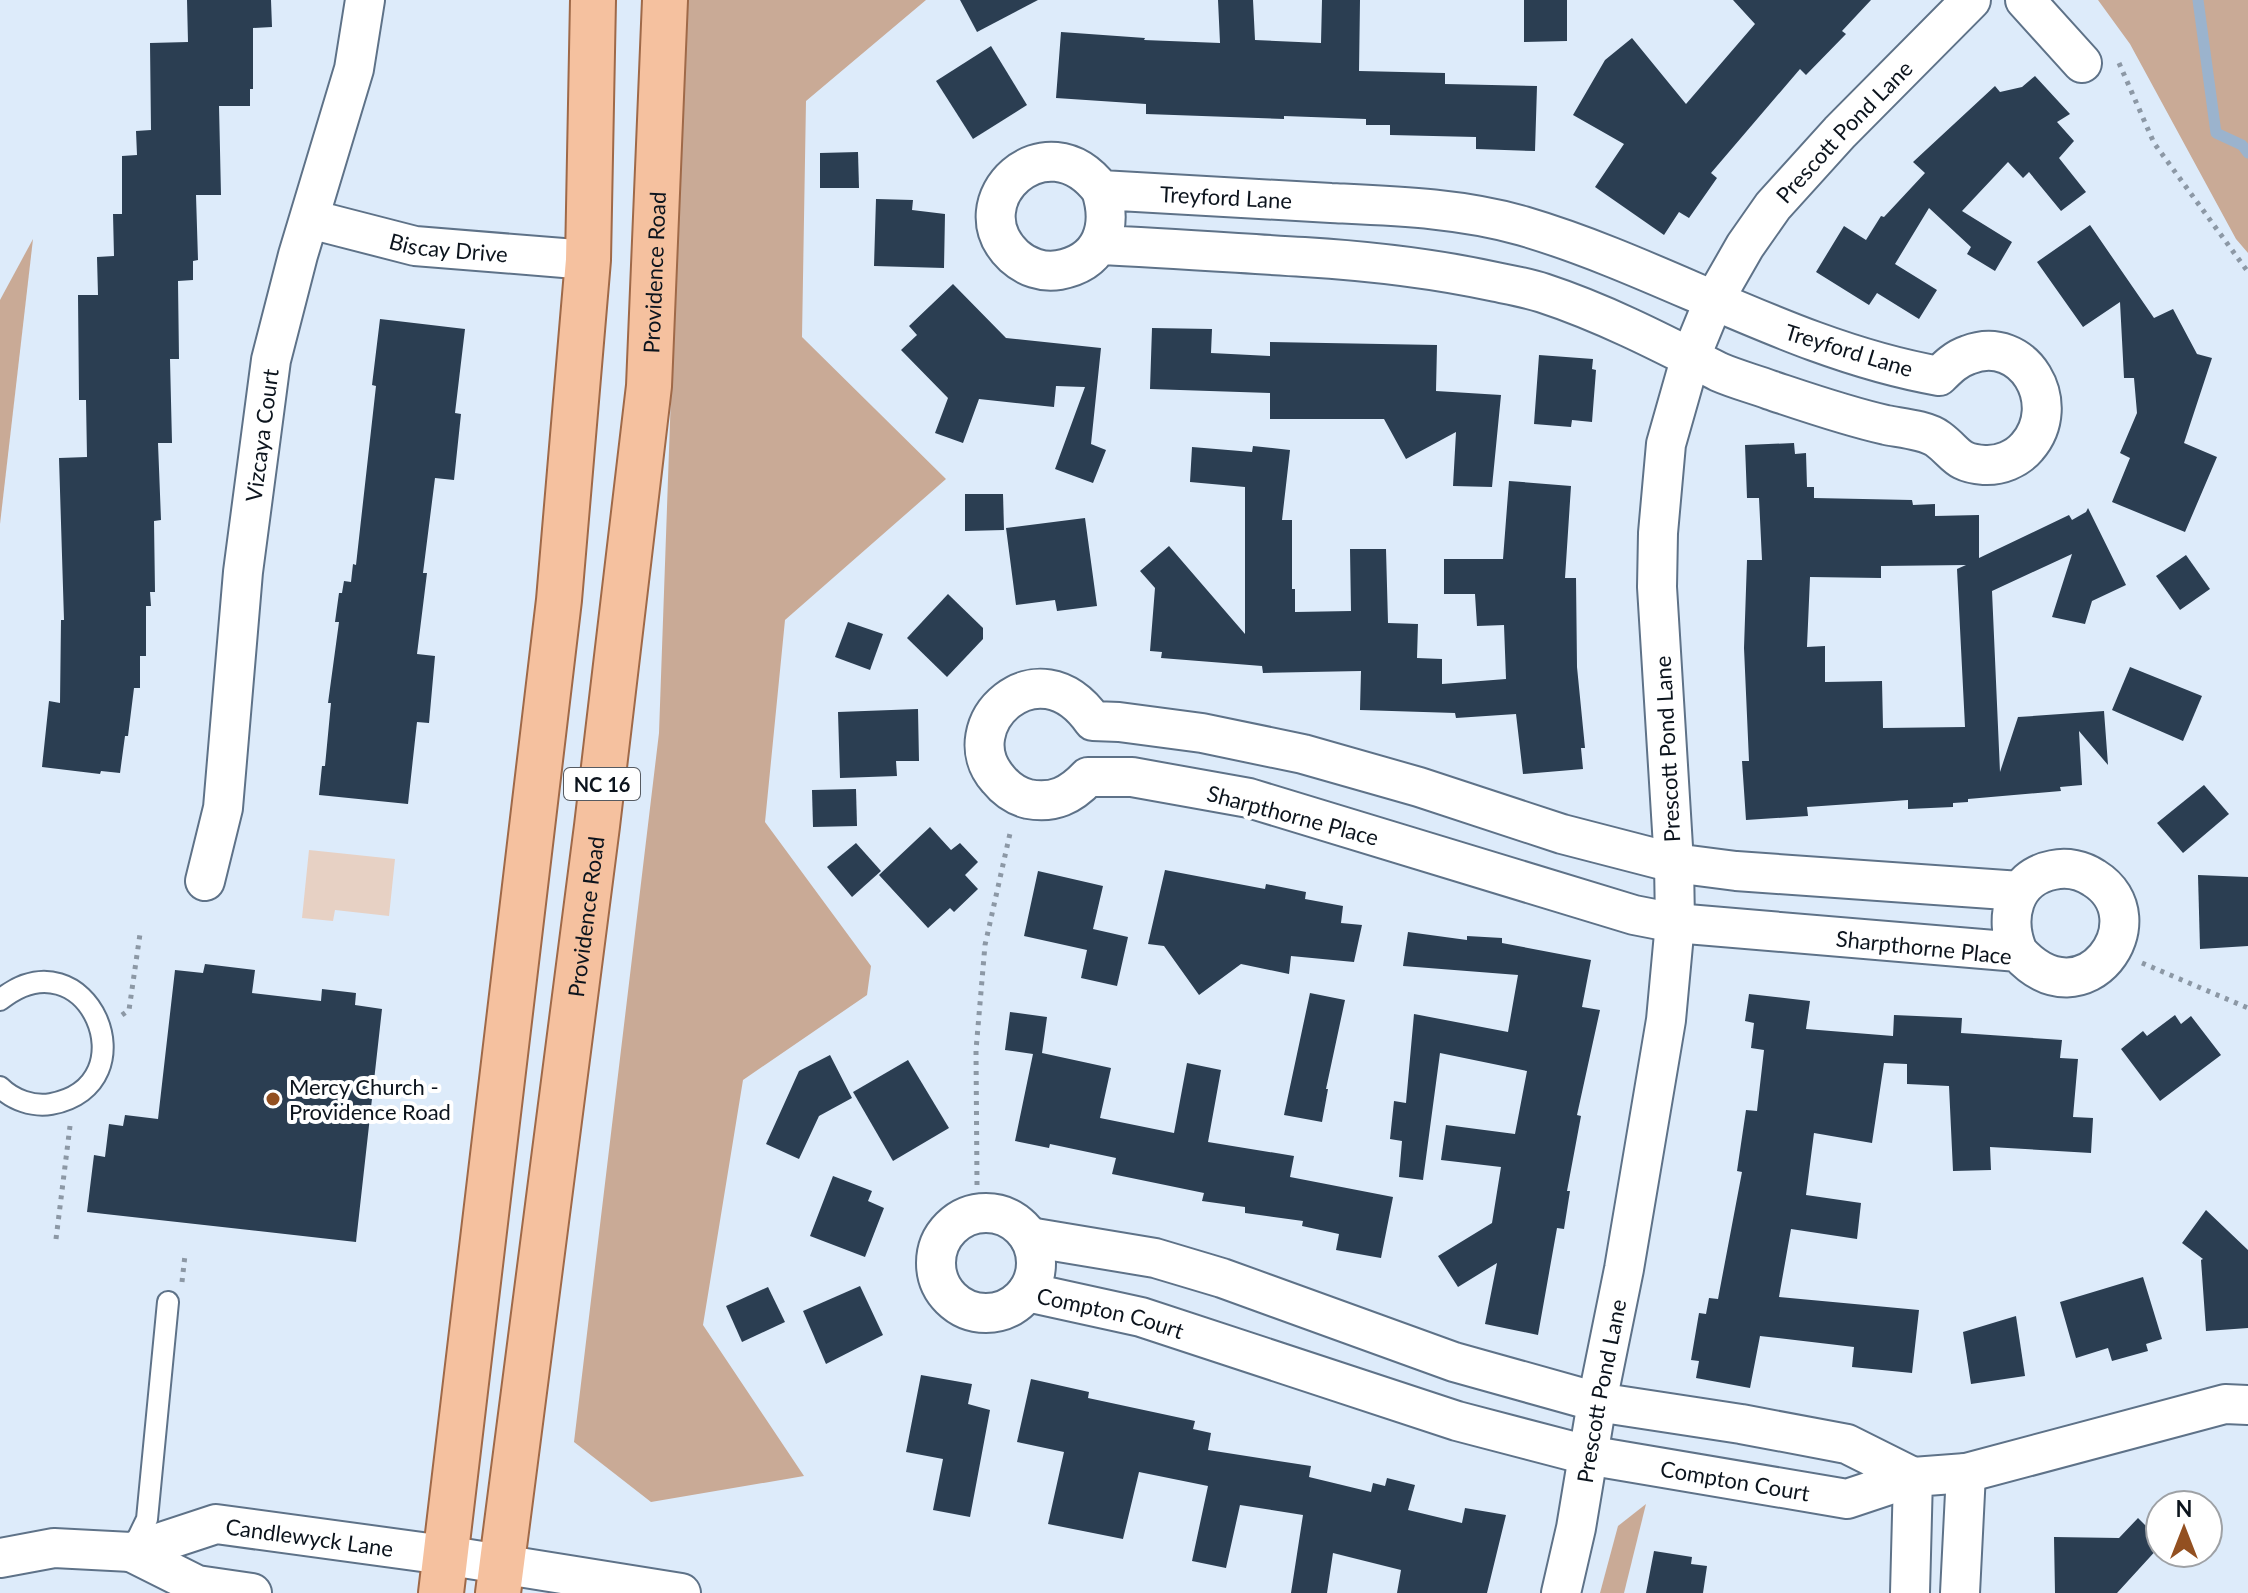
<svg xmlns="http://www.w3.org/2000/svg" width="2248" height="1593" font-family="Lato,sans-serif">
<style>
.green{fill:#e7d1c4}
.forest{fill:#c9aa96}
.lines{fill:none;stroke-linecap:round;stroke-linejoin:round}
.stream{stroke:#9bb3cd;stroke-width:11}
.building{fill:#2b3e52;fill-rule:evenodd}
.lane-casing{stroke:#5e7288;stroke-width:24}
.street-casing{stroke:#5e7288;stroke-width:42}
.primary-casing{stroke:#9f6948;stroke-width:48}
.path{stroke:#8c98a5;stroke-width:5;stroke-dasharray:4 6;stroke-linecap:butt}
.lane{stroke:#fff;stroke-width:20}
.street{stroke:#fff;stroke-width:38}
.primary{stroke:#f5c19f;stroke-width:44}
.poi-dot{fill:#935021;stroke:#fff;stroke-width:3}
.labels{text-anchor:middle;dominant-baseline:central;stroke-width:8;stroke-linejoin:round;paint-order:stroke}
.shield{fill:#fff;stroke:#555a61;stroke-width:2}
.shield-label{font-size:20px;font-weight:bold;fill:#0c141d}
.street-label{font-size:22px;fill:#0c141d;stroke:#fff}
.poi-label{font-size:22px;fill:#0c141d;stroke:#fff;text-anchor:start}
</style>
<rect width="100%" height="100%" fill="#ddebfa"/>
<path class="green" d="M309 850 395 859 389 916 335 910 333 921 302 918Z"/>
<g class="forest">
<path d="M685 0H926L806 101 802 337 946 479 785 620 765 822 871 966 867 995 743 1080 703 1325 804 1476 651 1502 574 1442 659 733Z"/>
<path d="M2098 0H2248V253L2236 239 2130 44Z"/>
<path d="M33 239 0 524V300Z"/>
<path d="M1646 1504 1624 1593H1600L1618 1526Z"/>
</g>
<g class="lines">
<path class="stream" d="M2198 0 2216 133 2242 145 2248 153"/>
</g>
<g class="building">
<path d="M187 0H271L272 27 253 28V89H250V106H219L221 195H196L198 260 193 261V280L178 281 179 359H170L172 443H158L161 520 154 521 155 592H150L151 606H146V656H140V688H134L128 736H125L120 773 101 771 100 774 42 767 49 701 60 703 61 620H64L59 458 87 457 86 400H79L78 295H98L97 257 114 256 113 214H122V156L137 155 136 131 151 130 150 43 188 42Z"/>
<path d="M960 0H1038L977 32Z"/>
<path d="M1218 0H1253L1255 40 1321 43 1322 0H1360L1359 71 1445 73V84L1537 86 1535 151 1476 149V137L1390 135V125H1366V119L1284 116V119L1146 114V104L1056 98 1061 32 1145 38 1144 40 1220 43Z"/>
<path d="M1524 0H1567V41L1524 42Z"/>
<path d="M1733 0H1871L1842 31 1846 34 1806 75 1800 69 1711 173 1717 178 1689 218 1679 212 1664 235 1595 187 1624 144 1573 115 1605 60 1632 38 1686 104 1755 24Z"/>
<path d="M991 46 1027 105 973 139 936 81Z"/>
<path d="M2035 76 2070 114 2057 122 2074 141 2059 158 2086 192 2061 211 2029 172 2023 178 2008 162 1962 211 2012 242 1995 271 1967 254 1971 247 1929 208 1895 264 1937 290 1919 319 1877 293 1869 305 1816 272 1844 226 1866 240 1881 216 1884 217 1925 173 1913 162 1995 86 2000 92 2022 87Z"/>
<path d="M858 152 859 188H820V153Z"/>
<path d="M876 199 913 200 912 210 945 214 944 268 874 266Z"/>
<path d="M2090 225 2154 318 2173 309 2197 354 2212 358 2184 443 2217 457 2185 532 2112 502 2130 458 2120 453 2137 413 2134 378H2124L2120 302 2083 327 2037 262Z"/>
<path d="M953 284 1006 338 1101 348 1091 444 1106 450 1093 483 1055 469 1085 387 1056 386 1054 407 979 399 963 443 935 433 948 398 901 350 917 335 909 326Z"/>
<path d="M380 319 465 329 455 413 461 414 454 480 435 478 423 573H427L417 654 435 656 429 723 417 722 408 804 319 795 322 766H325L331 703H328L339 622H335L339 593H342L344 581 351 582 353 564 356 565 376 386 372 385Z"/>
<path d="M1152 328 1212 329 1211 353 1270 356V342L1437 345 1436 391 1501 395 1492 487 1453 486 1456 432 1406 459 1384 419H1270V393L1150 389Z"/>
<path d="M1539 355 1593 359 1592 369 1596 370 1592 422 1572 420 1571 427 1534 424Z"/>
<path d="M1794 443 1795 454 1806 453 1807 487H1814V498L1912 500 1913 505 1935 504V516L1979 515V558L2069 515 2072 520 2086 512 2088 508 2126 585 2092 601 2085 624 2052 617 2072 554 1992 591 2000 772 2018 717 2104 711 2108 765 2079 731 2082 785 2060 787 2061 791 1968 799V802L1953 803V807L1908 809V800L1807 807 1808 816 1746 820 1742 761H1749L1744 648 1747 560H1762L1759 498H1747L1745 445ZM1966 565 1957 569 1965 727 1883 728 1882 681 1825 682V646L1807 647 1810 577 1881 578V566Z"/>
<path d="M1253 446 1290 450 1282 520H1292V589H1295V612L1351 611 1350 549H1386L1388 623 1418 624 1417 658 1442 659V684L1506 679 1504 625 1477 626 1475 594H1444V559H1503L1509 481 1571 486 1565 578H1576L1577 667 1585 748H1581L1583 769 1523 774 1516 714 1456 718 1455 713 1360 710 1361 671 1263 673 1262 666 1161 658 1162 652 1150 651 1155 588 1140 571 1169 546 1245 634V487L1190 482 1192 447 1252 452Z"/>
<path d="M965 494H1003L1004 530 965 531Z"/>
<path d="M1085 518 1097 606 1057 611 1055 600 1016 605 1006 528Z"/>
<path d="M2186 555 2210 589 2180 610 2156 576Z"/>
<path d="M948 594 983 628V639L947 677 907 638Z"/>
<path d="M848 622 883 634 870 670 835 657Z"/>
<path d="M2130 667 2202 696 2183 741 2112 710Z"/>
<path d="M918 709 919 761H896L897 776 840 778 838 712Z"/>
<path d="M2204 785 2229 814 2183 853 2157 823Z"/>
<path d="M856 789 857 826 813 827 812 790Z"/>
<path d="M930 827 951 850 960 843 978 862 965 875 978 889 954 912 950 908 928 928 879 875Z"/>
<path d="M856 843 881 871 852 897 827 867Z"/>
<path d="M1165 870 1265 889 1266 884 1306 892 1305 899 1343 906 1341 923 1362 925 1354 962 1291 956 1289 974 1241 964 1199 995 1164 946 1148 944Z"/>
<path d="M1038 871 1103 886 1093 929 1128 937 1117 986 1081 978 1087 950 1024 936Z"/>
<path d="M2198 875 2248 877V946L2200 949Z"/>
<path d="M1408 932 1467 940V936L1502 938V943L1591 960 1582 1007 1600 1010 1577 1115 1581 1116 1567 1191H1570L1564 1229 1557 1228 1538 1335 1485 1324 1497 1263 1458 1287 1438 1256 1492 1223 1501 1167 1441 1160 1446 1125 1515 1134 1527 1071 1440 1053 1423 1180 1399 1177 1402 1141 1390 1139 1394 1101 1406 1103 1414 1014 1508 1032 1518 975 1403 966Z"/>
<path d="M205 964 255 970 252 993 321 1001 322 989 356 993 355 1005 382 1009 356 1242 87 1212 94 1155 105 1157 109 1124 123 1126 125 1115 158 1119 175 970 203 973Z"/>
<path d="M1310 993 1345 1000 1326 1089H1328L1322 1122 1284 1115Z"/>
<path d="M1749 994 1810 1001 1806 1029 1893 1036 1894 1015 1962 1018 1961 1033 2062 1040 2060 1058 2078 1059 2073 1117 2093 1118 2091 1153 1990 1147 1991 1170 1953 1171 1949 1086 1907 1084V1064L1884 1063 1872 1143 1814 1133 1806 1195 1861 1203 1857 1239 1791 1229 1779 1297 1919 1310 1912 1373 1852 1367 1854 1347 1760 1336 1750 1388 1696 1378 1699 1361 1691 1360 1699 1313 1706 1314 1709 1298 1718 1299 1742 1172 1737 1171 1746 1110 1757 1111 1764 1050 1751 1048 1754 1023 1745 1021Z"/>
<path d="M1010 1012 1047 1017 1042 1053 1111 1068 1100 1118 1174 1133 1187 1063 1221 1070 1208 1142 1294 1156 1290 1177 1393 1197 1381 1258 1336 1250 1339 1234 1302 1226 1303 1221 1245 1213V1207L1202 1201 1204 1193 1112 1174 1116 1158 1050 1144 1049 1148 1015 1141 1033 1054 1005 1050Z"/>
<path d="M2175 1015 2181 1024 2191 1016 2221 1055 2160 1101 2121 1049 2143 1031 2147 1036Z"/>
<path d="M830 1055 852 1098 819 1116 799 1159 766 1144 799 1071Z"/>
<path d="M908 1060 949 1128 893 1161 853 1092Z"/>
<path d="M833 1176 872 1191 868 1201 884 1208 865 1257 810 1236Z"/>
<path d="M2206 1210 2248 1250V1328L2206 1331 2201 1260 2203 1259 2182 1243Z"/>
<path d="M2143 1277 2162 1339 2146 1344 2148 1351 2112 1361 2108 1348 2076 1358 2060 1302Z"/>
<path d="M860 1286 883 1335 826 1364 803 1311Z"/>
<path d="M768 1287 785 1322 742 1342 726 1306Z"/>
<path d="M2016 1316 2025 1376 1971 1384 1963 1332Z"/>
<path d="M921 1375 972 1384 968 1404 990 1410 970 1517 933 1510 943 1459 906 1452Z"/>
<path d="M1031 1379 1089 1392 1088 1398 1195 1421 1193 1429 1211 1433 1208 1450 1311 1466 1309 1477 1371 1492 1373 1483 1385 1486 1387 1478 1415 1485 1408 1510 1462 1523 1465 1508 1506 1515 1487 1593H1397L1401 1570 1333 1553 1327 1593H1291L1303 1515 1240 1505 1226 1568 1192 1561 1208 1486 1139 1472 1123 1539 1048 1524 1064 1452 1017 1442Z"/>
<path d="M2138 1518 2160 1540V1546L2117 1593H2055L2054 1537 2119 1538Z"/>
<path d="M1654 1551 1692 1557 1691 1564 1707 1566 1703 1593H1646Z"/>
</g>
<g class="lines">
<defs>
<g id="lane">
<path d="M0 1000C87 930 153 1085 51 1104 33 1107 13 1100 0 1087"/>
<path d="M131 1552 147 1519 168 1302"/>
</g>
<g id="street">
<path d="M2025 0 2082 63"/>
<path id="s1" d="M310 219 415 246 588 260"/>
<path d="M1099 245C1167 248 1236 253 1304 257 1369 261 1432 268 1496 282 1511 285 1528 288 1543 293 1604 313 1662 343 1719 372 1735 379 1754 384 1770 390 1809 403 1846 416 1886 425 1901 428 1926 430 1938 439 1957 453 1956 463 1984 465 2000 466 2017 459 2027 447 2065 404 2024 333 1968 355 1956 359 1948 367 1939 376 1792 350 1665 268 1523 226 1461 208 1395 206 1331 203 1254 199 1177 195 1101 190 1046 117 957 202 1014 256 1026 267 1043 273 1059 270 1102 262 1113 227 1101 190"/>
<path id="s2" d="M205 881 223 808 243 572 271 360 298 255 354 69 365 0"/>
<path d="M2018 952C2004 919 2012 878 2053 870 2067 867 2082 870 2094 878 2160 919 2084 1026 2018 952L1675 923 1634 915 1249 798 1132 777H1088C1071 795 1054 804 1028 799 1016 796 1006 789 998 779 951 726 1038 642 1093 721L1119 722 1202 733 1303 754 1419 787 1562 834 1674 863 1736 871 2020 891"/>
<circle cx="986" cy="1263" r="50"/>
<path id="s3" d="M1027 1292 1141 1317 1457 1421 1587 1455 1847 1499 1913 1477 1847 1444 1741 1424 1597 1402 1454 1362 1222 1278 1155 1258 1029 1237"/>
<path d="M131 1552 197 1585 252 1593"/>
<path id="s4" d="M0 1558 54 1548 131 1552 216 1524 444 1555 681 1593"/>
<path id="s5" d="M1561 1593 1576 1528 1597 1402 1624 1269 1666 1020 1675 923 1674 863 1657 587 1658 533 1666 444 1691 356 1714 300 1745 246 1773 206 1840 132 1971 0"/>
<path d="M1910 1593 1913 1477 1966 1473 2225 1404 2248 1405"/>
<path d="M1960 1593 1966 1473"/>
</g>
<g id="primary">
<path d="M441 1593 559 600 588 260 593 0"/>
<path id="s6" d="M498 1593 597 826 649 386 665 0"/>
</g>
</defs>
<use href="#lane" class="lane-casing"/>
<use href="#street" class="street-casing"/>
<use href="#primary" class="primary-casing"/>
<g class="path">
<path d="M2119 63 2154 143 2248 272"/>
<path d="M2142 963 2248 1008"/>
<path d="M122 1015 129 1010 140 934"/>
<path d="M977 1185 976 1050 985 945 1011 829"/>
<path d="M56 1239 70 1126"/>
<path d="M182 1282 185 1255"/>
</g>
<use href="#lane" class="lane"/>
<use href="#street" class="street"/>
<use href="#primary" class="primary"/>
</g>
<circle class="poi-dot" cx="273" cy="1099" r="8"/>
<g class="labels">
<rect class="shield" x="564" y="768" width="76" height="32" rx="6"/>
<g class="shield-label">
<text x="602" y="784">NC 16</text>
</g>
<g class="street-label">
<text stroke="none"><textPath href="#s5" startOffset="1526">Prescott Pond Lane</textPath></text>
<text transform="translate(1226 197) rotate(3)">Treyford Lane</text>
<text stroke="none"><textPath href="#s1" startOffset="142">Biscay Drive</textPath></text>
<text stroke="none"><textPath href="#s6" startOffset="1330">Providence Road</textPath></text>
<text transform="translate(1849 350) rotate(17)">Treyford Lane</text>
<text stroke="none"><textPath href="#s2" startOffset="450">Vizcaya Court</textPath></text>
<text transform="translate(1667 749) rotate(-93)">Prescott Pond Lane</text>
<text transform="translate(1293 815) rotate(15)">Sharpthorne Place</text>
<text stroke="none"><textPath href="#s6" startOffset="682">Providence Road</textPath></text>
<text transform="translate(1924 947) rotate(6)">Sharpthorne Place</text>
<text stroke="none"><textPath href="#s3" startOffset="86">Compton Court</textPath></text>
<text stroke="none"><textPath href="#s5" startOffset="206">Prescott Pond Lane</textPath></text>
<text stroke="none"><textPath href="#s3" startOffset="734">Compton Court</textPath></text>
<text stroke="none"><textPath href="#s4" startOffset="316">Candlewyck Lane</textPath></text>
</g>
<g class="poi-label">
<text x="289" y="1086">Mercy Church -<tspan x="289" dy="25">Providence Road</tspan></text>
</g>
</g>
<g transform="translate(2184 1529)"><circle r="38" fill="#ffffff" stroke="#9ea1a5" stroke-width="2"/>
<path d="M0-6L14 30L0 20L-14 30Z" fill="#935021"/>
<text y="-12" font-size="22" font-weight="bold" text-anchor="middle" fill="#0c141d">N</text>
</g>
</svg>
